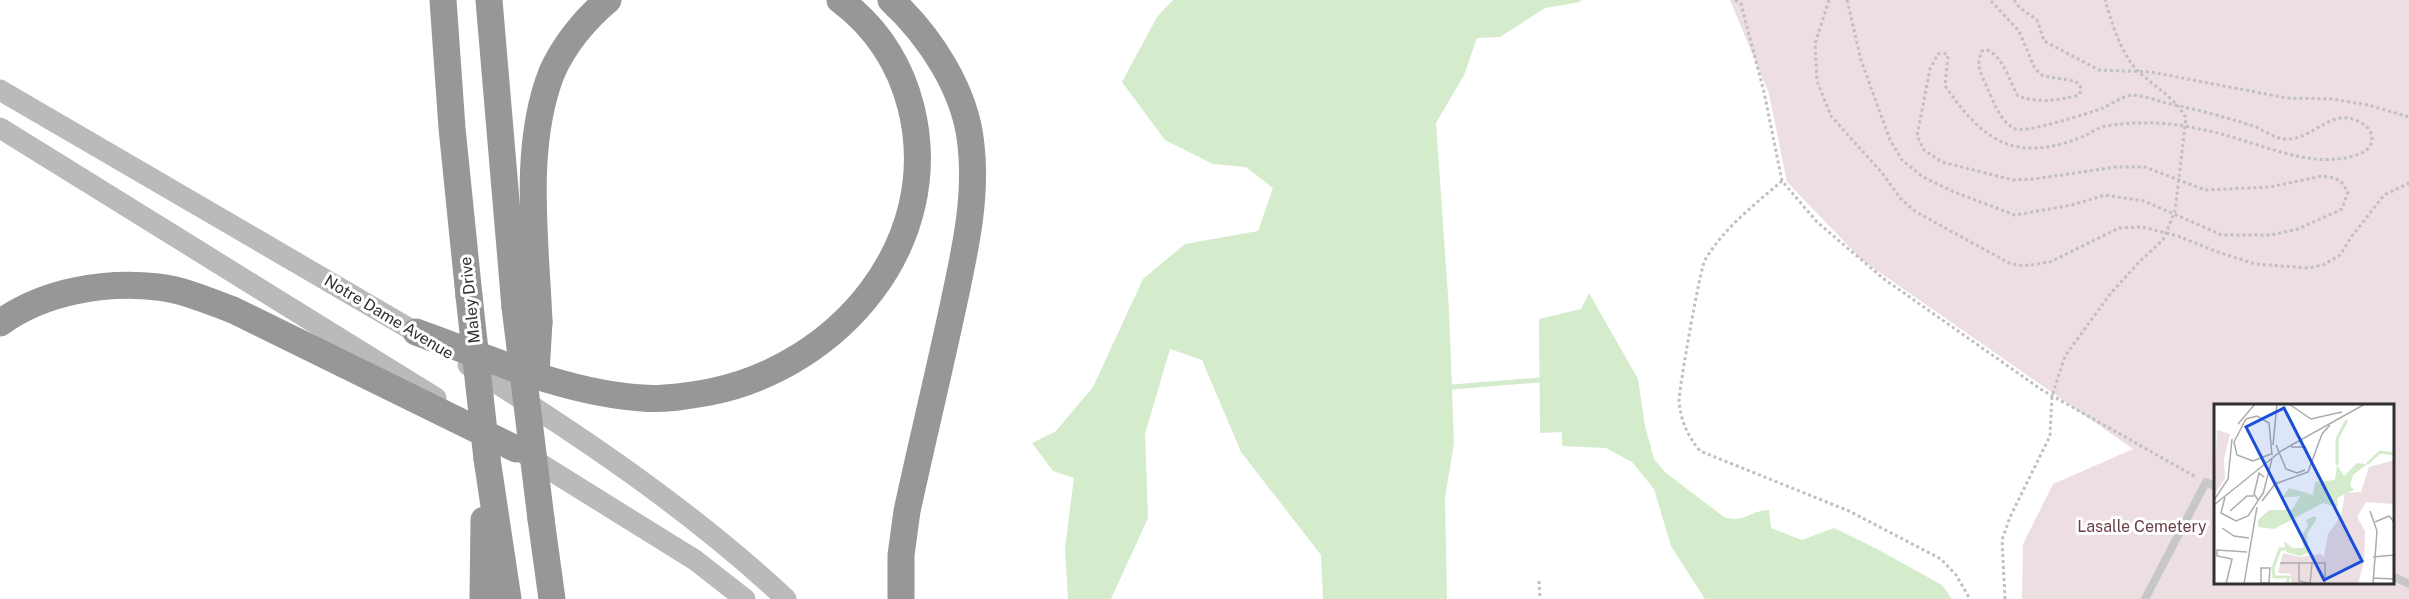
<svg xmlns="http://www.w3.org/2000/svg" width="2409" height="599" font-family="'Public Sans',sans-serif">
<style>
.green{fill:#ecdee1;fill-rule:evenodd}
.water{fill:#d4ebcc}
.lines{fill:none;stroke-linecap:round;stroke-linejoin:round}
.stream{stroke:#d4ebcc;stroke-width:5}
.path{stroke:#c0c0c0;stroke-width:3;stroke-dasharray:3 3;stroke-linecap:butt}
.lane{stroke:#c7c7c7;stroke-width:8}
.secondary{stroke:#bababa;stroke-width:21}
.highway{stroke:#979797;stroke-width:27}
.highway-bridge{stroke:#979797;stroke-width:27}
.labels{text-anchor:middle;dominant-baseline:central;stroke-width:6;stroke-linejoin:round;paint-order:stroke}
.street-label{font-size:16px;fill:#303030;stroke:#fff}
.park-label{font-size:16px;fill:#6a3f45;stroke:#fff}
.inset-river{fill:none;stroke:#d4ebcc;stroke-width:3}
.inset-road{fill:none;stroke:#acacac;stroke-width:1.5}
.view{fill:#1d4ed8;fill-opacity:0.15;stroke:#1d4ed8;stroke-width:3}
.inset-edge{fill:none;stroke:#303030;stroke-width:3}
</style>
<rect width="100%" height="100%" fill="#fff"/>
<path class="green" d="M1730 0H2409V599H2022L2023 544 2053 484 2133 449 1862 260 1787 182 1769 94ZM2216 406H2392V582H2216Z"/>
<g class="water">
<path d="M1173 0H1581L1580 2 1545 8 1500 37 1477 38 1464 75 1436 123 1449 310 1454 443 1445 498 1447 599H1323L1321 555 1241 452 1202 360 1170 349 1145 434 1148 518 1111 599H1068L1065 548 1074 478 1053 471 1032 443 1056 431 1093 387 1143 279 1185 244 1258 231 1273 188 1246 167 1213 164 1165 140 1122 82 1157 17Z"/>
<path d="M1589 293 1638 379 1645 426 1654 459 1666 473 1724 517C1745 524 1750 510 1769 510L1771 528 1802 540 1834 528 1877 549 1942 585 1952 599H1705L1671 546 1654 489 1632 462 1606 448 1562 446V432L1540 433 1539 319 1581 309Z"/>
</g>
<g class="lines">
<path class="stream" d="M1452 387 1540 380"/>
<g class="path">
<path d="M1735 0 1741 4 1764 92 1782 181 1817 222 1884 279 2042 390 2196 477"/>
<path d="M1829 0 1815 44 1817 81 1831 116 1882 173 1901 199 1916 212 2009 263 2023 266 2050 262 2119 228 2142 227 2178 236 2215 251 2255 264 2309 268 2323 265 2340 255 2352 236 2384 195 2409 183"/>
<path d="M1847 0 1861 60 1890 140 1902 160 1923 177 1954 192 2015 215 2072 205 2105 195 2144 201 2222 235H2271L2298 229 2342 209 2348 192 2342 183 2335 178 2322 176 2270 187 2205 190 2145 167H2116L2034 179 2013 180 1942 162 1924 150 1917 136 1930 69 1938 54 1943 53 1948 55 1945 86C1973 125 1999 157 2053 146 2063 144 2075 140 2084 136 2091 133 2098 127 2106 126 2137 121 2169 122 2200 129 2238 136 2278 155 2315 159 2329 161 2372 159 2372 139 2372 132 2368 127 2363 124 2332 104 2317 138 2288 139 2275 140 2265 130 2253 126 2225 117 2195 109 2166 103 2156 100 2144 96 2133 95 2124 95 2112 104 2103 108 2089 113 2027 133 2016 129 2000 123 1993 100 1987 87 1981 74 1975 65 1982 51L1987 50C2004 57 2009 81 2018 96 2039 103 2058 101 2079 95L2081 90 2080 85 2075 81 2043 76 2035 69 2019 31 1990 0"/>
<path d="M2014 0 2020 8 2037 20 2044 41 2099 70 2151 72 2287 98 2333 99 2368 105 2409 117"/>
<path d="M1782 181C1755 204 1723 229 1705 260 1700 268 1679 389 1679 401 1681 421 1687 435 1700 451L1849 511 1941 559 1956 575 1970 599"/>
<path d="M1539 581 1540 599"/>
<path d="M2005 599 2002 540 2010 517 2050 436 2052 396 2065 356 2111 293 2140 261 2163 240 2175 211 2186 118C2175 98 2155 87 2139 72 2121 55 2112 23 2105 0"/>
</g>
<g class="lane">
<path d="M2392 576 2409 584"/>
<path d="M2145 599 2206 482 2216 487"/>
</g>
<g class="secondary">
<path d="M0 90 429 340"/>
<path d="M0 128 436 398"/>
<path d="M468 365C579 435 690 509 786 599"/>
<path d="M526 455 695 560 745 599"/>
</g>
<g class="highway">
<path d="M443 0 452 128 469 296"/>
<path d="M489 0 515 307"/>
<path d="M891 0C930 36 966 91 971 145 977 198 965 250 954 302 939 372 922 442 907 511L901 555V599"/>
<path d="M539 322C536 243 522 147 552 72 564 45 585 19 608 0"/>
<path d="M0 323C44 291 105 281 158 287 184 290 209 301 233 310L516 449"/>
<path d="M416 332C489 358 564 393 642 398 664 400 688 396 710 392 839 366 945 243 911 107 900 64 876 27 840 0"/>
<path d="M487 459 508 599"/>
<path d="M541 519 552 599"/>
<path d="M483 599 484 520"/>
</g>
<g class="highway-bridge">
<path d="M469 296 487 459"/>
<path d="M515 307 541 519"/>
<path d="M536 373 539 322"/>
</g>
</g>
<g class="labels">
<g class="street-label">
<text transform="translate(470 300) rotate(-96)">Maley Drive</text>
<text transform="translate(389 317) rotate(31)">Notre Dame Avenue</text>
</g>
<g class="park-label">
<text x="2142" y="526">Lasalle Cemetery</text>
</g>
</g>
<g transform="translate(2214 404)">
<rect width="180" height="180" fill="#fff"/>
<path d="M3 26 16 30 10 55 11 74 0 91ZM180 56V100L152 98 143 113 151 127 150 158 144 180H77V170L64 169 69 149 86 153 106 150 110 153 114 130 127 112 131 89 147 88 155 63Z" fill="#ecdee1"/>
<path d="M143 59 153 60 139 71 136 81 140 86 123 94 124 103 109 99 60 125 44 123V116L55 106H78L86 92 68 94 75 84 99 91 101 78 121 76 123 61 130 72ZM100 112 103 114 93 130 94 149 86 152 72 148 70 137 79 144H90L87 132 94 122 92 116Z" fill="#d4ebcc"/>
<path class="inset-river" d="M153 60 166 48 180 50M123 61V35L133 16M71 145H66L59 164 60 173H75L73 180"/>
<path class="inset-road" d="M75 0 97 15 128 8M24 20 41 0M59 41 63 0M62 41 72 65 83 69 91 66M77 43H91L97 58M57 50 39 57 23 51 20 38 32 15 43 12 55 19 58 51M49 90 58 55M11 93 7 109 22 117 34 112 49 89M0 96 14 75 18 35M44 96 40 90 45 69 50 73M48 97 61 80 94 68 108 30 116 21M0 101 67 47 151 0M16 107 33 92H40M156 107 163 127 159 180M161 118 175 112 180 118M8 124 20 132 35 134M159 153 180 151M66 159H111V180M85 159V177L99 180M159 174 180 175M12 180 18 155 3 152V146L33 148M30 180 43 103M47 180V164H56L55 179H47M96 180 98 159"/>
<path class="view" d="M70 4 148 157 110 176 32 23Z"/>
<rect width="180" height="180" class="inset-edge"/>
</g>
</svg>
